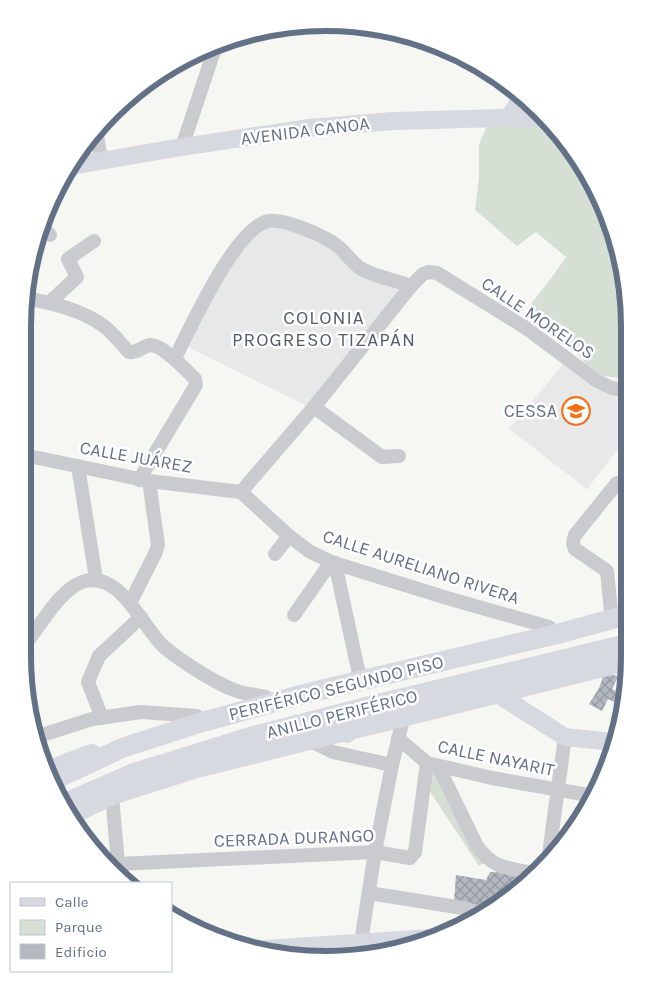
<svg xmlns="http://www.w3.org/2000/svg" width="652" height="982" font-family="Karla,sans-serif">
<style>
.built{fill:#e7e8e7}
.green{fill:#d6dfd4}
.building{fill:url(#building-cross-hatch)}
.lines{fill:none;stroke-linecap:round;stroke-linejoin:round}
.minor{stroke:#c9cbcf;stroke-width:14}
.major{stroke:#d6d9df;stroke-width:18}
.highway{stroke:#d6d9df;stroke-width:20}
.labels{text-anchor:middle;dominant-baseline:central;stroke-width:5;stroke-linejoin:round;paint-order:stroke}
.street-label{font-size:18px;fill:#637187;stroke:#fff}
.poi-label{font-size:18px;fill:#637187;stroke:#fff;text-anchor:end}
.neighbourhood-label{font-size:19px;letter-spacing:1px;fill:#525c6b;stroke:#fff}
.rim{fill:none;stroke:#637187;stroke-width:6}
</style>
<defs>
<pattern id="building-cross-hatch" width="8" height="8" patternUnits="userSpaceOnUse" patternTransform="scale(1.25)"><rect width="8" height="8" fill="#b3b8c0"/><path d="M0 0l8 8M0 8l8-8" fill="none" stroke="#959aa2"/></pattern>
</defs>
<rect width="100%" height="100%" fill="#f6f7f3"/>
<g class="built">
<path d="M269 222 337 251 404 287 309 407 186 346 227 265Z"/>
<path d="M566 361 628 392V444L617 450 587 489 509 429Z"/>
</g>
<g class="green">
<path d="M546 123 598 192 629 306 628 379 594 375 579 355 557 330 527 309 552 277 566 257 536 232 517 246 475 210 479 176V144L487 126Z"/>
<path d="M433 758 483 848 492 858 479 866 427 787Z"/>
</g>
<g class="building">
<path d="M605 671 618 677 612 689 627 696 620 719 618 718 622 706 608 699 602 711 589 704 599 688Z"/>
<path d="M490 872 519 873 530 876 489 909 454 901 456 875 486 880Z"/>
</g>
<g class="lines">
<g class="minor">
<path d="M96 129 101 160"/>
<path d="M182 147 215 48"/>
<path d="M43 227 50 235"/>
<path d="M25 298C52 303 83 310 105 327 114 334 121 344 129 352 138 354 143 345 151 345 164 346 186 370 195 379L196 385 139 480"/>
<path d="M50 302 77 277 68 259 94 241"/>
<path d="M175 358C190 329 235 228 268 221 283 218 318 234 332 242 343 248 350 261 360 268 374 277 395 280 411 286"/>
<path d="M314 407 382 457 399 456"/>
<path d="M24 455 149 481 241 492"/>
<path d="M78 466 96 579"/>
<path d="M241 492 314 407 411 286 423 274 429 272 437 273 526 328 597 381 612 388 628 390"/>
<path d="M241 492 289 536 309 551 331 562 447 598 549 627"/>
<path d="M275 554 289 536"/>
<path d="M335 563 359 674"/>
<path d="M627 579 625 573 628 569"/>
<path d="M130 603 155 554 158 545 149 481"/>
<path d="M611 611 607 571 575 549C572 543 573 540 575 535L617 483H622L628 488"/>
<path d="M294 615 331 562"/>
<path d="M23 646C41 627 57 592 82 582 120 569 142 627 164 647 181 661 219 686 240 692 248 694 257 695 266 697"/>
<path d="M102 718 88 682 99 656 141 617"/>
<path d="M36 737 92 719 141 712 197 716"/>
<path d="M398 738 427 763 492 778 594 796"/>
<path d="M311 741 333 752 392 765"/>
<path d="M438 766 477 846C493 869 508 868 534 873"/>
<path d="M112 796 118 864"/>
<path d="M548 861 565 737"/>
<path d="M112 865 118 864 375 852 410 858 415 852 427 763"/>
<path d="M369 893 463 908 484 914"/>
<path d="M355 954 361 942 375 852 392 765 403 719"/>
</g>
<g class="major">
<path d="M407 36 436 46"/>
<path d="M508 118 518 104 517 93"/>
<path d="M71 166 182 147 309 128 393 121 541 117"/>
<path d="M499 695 565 737 613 742"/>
<path d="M47 770 92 753"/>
<path d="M70 816 112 796 197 769 627 662"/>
<path d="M265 949 431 938"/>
</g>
<g class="highway">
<path d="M347 733 373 706"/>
<path d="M52 781 122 748 199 723 304 694 557 634 627 615"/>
<path d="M63 804 134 773 250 737 374 705 627 644"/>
</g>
</g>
<defs>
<symbol id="university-ring" viewBox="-11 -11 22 22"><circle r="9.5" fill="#fff" stroke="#f27218" stroke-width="1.5"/><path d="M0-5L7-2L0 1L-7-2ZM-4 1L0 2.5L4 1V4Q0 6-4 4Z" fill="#f27218"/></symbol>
</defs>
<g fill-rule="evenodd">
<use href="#university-ring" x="560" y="395" width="32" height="32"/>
</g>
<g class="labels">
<g class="street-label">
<text transform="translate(305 131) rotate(-7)">AVENIDA CANOA</text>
<text transform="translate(538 318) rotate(34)">CALLE MORELOS</text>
<text transform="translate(136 457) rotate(10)">CALLE JUÁREZ</text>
<text transform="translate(421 567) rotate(18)">CALLE AURELIANO RIVERA</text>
<text transform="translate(336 688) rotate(-14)">PERIFÉRICO SEGUNDO PISO</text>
<text transform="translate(342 714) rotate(-14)">ANILLO PERIFÉRICO</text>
<text transform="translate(496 758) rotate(12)">CALLE NAYARIT</text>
<text transform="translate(294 838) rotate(-2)">CERRADA DURANGO</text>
</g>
<g class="poi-label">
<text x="557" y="411">CESSA</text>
</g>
<g class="neighbourhood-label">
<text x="324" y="318">COLONIA<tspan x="324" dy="22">PROGRESO TIZAPÁN</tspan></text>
</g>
</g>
<path d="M0 0H652V982H0ZM326 31H326A295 295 0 0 1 621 326V656A295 295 0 0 1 326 951H326A295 295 0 0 1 31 656V326A295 295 0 0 1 326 31Z" fill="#fff" fill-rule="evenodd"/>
<path class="rim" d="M326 31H326A295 295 0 0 1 621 326V656A295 295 0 0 1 326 951H326A295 295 0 0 1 31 656V326A295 295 0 0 1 326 31Z"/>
<rect x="10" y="882" width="162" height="90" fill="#ffffff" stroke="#c1c6cf"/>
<rect x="20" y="898" width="25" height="8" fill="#d6d9df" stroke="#c1c6cf"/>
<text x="55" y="907" font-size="15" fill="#637187">Calle</text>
<rect x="20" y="920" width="25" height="15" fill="#d6dfd4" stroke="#c1c6cf"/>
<text x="55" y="932" font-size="15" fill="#637187">Parque</text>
<rect x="20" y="944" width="25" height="15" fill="#b3b8c0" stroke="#c1c6cf"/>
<text x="55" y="957" font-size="15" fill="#637187">Edificio</text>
</svg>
